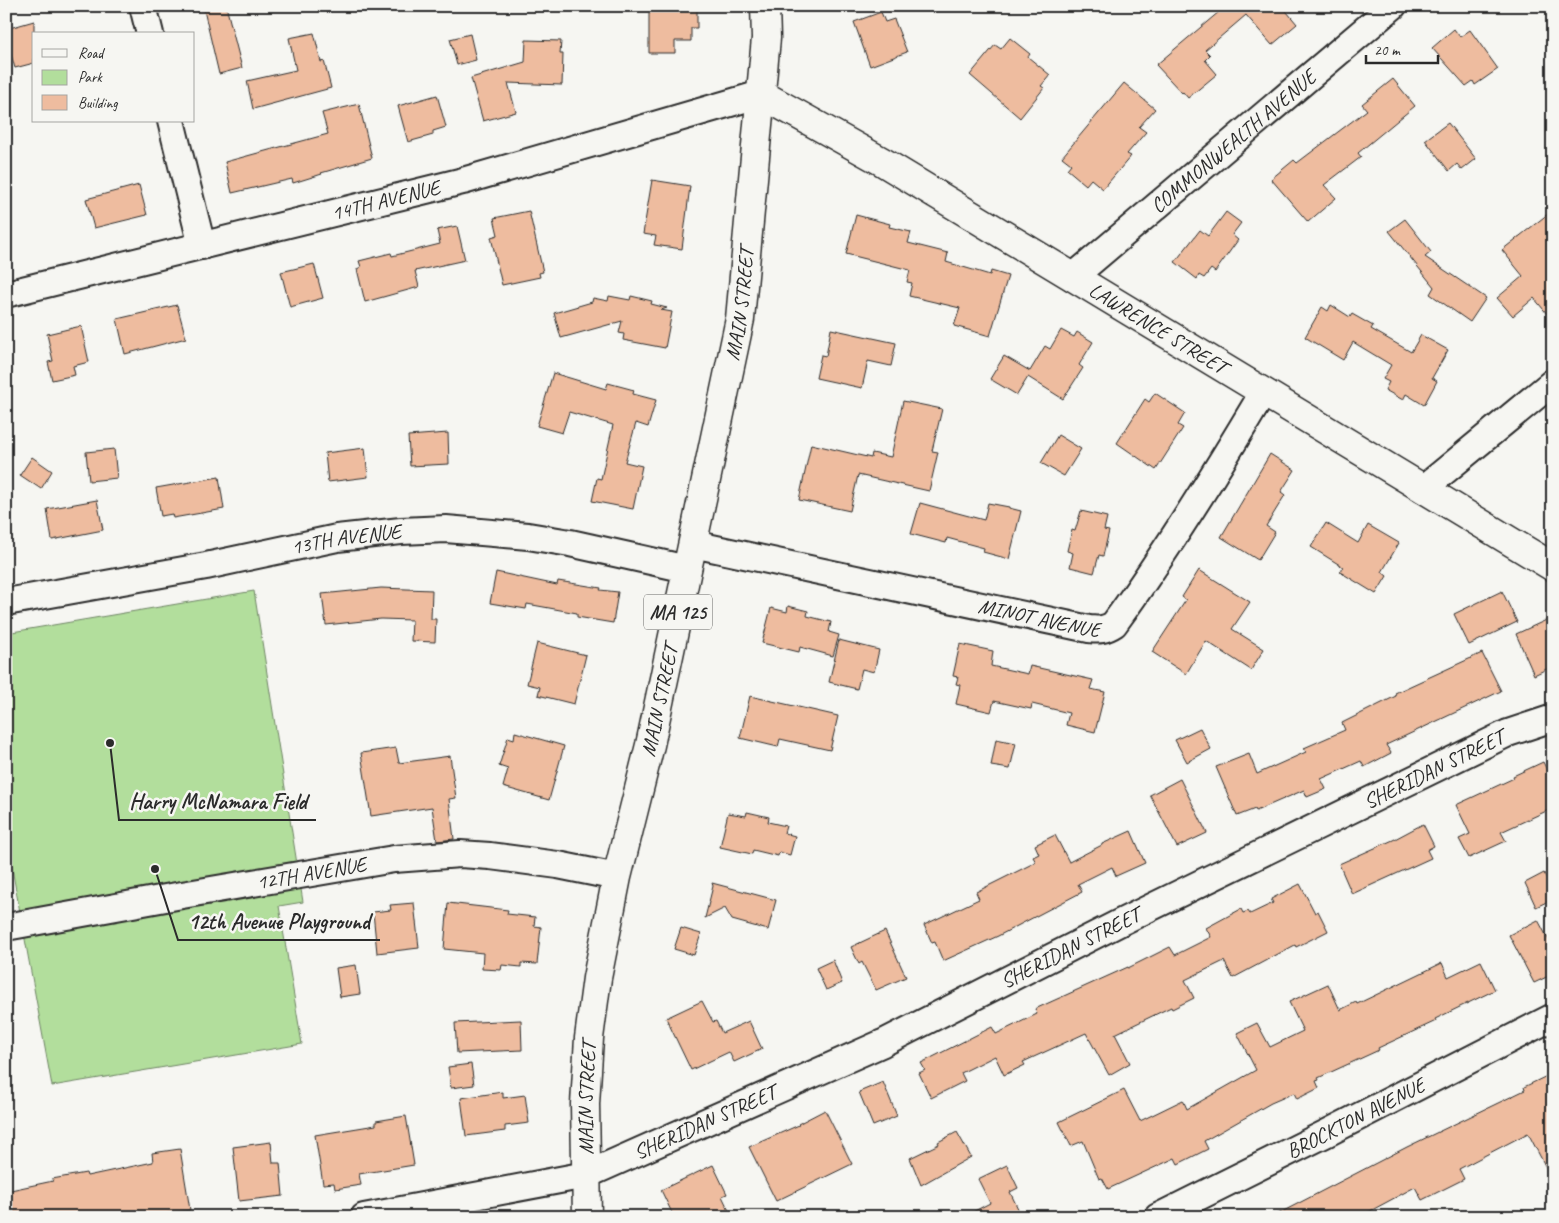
<svg xmlns="http://www.w3.org/2000/svg" width="1559" height="1223" font-family="Caveat,sans-serif">
<style>
.green{fill:#b2de9c;stroke:#6e8464}
.building{fill:#eebc9f;stroke:#2b2b2b}
.lines{fill:none;stroke-linecap:round;stroke-linejoin:round}
.street-casing{stroke:#2b2b2b;stroke-width:30}
.secondary-casing{stroke:#2b2b2b;stroke-width:31}
.primary-casing{stroke:#2b2b2b;stroke-width:31}
.street{stroke:#f6f6f2;stroke-width:26}
.secondary{stroke:#f6f6f2;stroke-width:28}
.primary{stroke:#f6f6f2;stroke-width:28}
.labels{text-anchor:middle;dominant-baseline:central;stroke-width:5;stroke-linejoin:round;paint-order:stroke}
.shield{fill:#f6f6f2;stroke:#686867;stroke-width:1}
.shield-label{font-size:20px;font-weight:bold;fill:#2b2b2b}
.street-label{font-size:21px;fill:#2b2b2b;stroke:#f6f6f2}
.leader{fill:none;stroke:#2b2b2b;stroke-width:2}
.callout-dot{fill:#2b2b2b;stroke:#f6f6f2;stroke-width:2}
.callout-label{font-size:22px;text-anchor:middle;font-weight:bold;fill:#2b2b2b;stroke:#f6f6f2;stroke-width:5;stroke-linejoin:round;paint-order:stroke}
</style>
<rect width="100%" height="100%" fill="#f6f6f2"/>
<filter id="ink" filterUnits="userSpaceOnUse"><feTurbulence type="fractalNoise" baseFrequency=".02" numOctaves="2"/><feDisplacementMap in="SourceGraphic" scale="10" xChannelSelector="R" yChannelSelector="G"/><feConvolveMatrix kernelMatrix="1 2 1 2 8 2 1 2 1" color-interpolation-filters="sRGB"/></filter>
<g filter="url(#ink)">
<path class="green" d="M254 591 303 902 279 906 302 1044 52 1086 6 836V633Z"/>
<g class="building">
<path d="M203 6H226L242 68 219 74Z"/>
<path d="M649 6H692L697 7V28H691V41H675V53H649Z"/>
<path d="M1226 6H1282L1297 24 1272 45 1246 15 1205 50 1210 55 1205 60 1217 74 1188 98 1183 92 1182 93 1156 65Z"/>
<path d="M881 12 885 22 894 19 907 52 870 66 854 22Z"/>
<path d="M34 21V63L15 68 6 38V29Z"/>
<path d="M1454 29 1460 37 1470 30 1498 69 1475 85 1473 81 1466 86 1432 48Z"/>
<path d="M314 33 321 62 324 61 331 88 253 109 247 81 296 70 289 38Z"/>
<path d="M470 34 476 60 457 65 450 39Z"/>
<path d="M1010 38 1030 54 1028 57 1050 75 1041 86 1044 88 1020 118 970 75 995 45 1001 49Z"/>
<path d="M526 40 561 41 560 54H563L562 85 508 83 516 112 483 121 471 78 525 62Z"/>
<path d="M1393 79 1415 106 1358 153 1361 157 1324 185 1336 198 1308 222 1271 179 1294 160 1297 163 1367 110 1362 104Z"/>
<path d="M1124 83 1155 109 1139 127 1146 132 1127 154 1131 156 1103 189 1091 179 1086 185 1067 169 1071 164 1062 157Z"/>
<path d="M437 95 446 127 433 131V135L408 142 398 106Z"/>
<path d="M359 104 372 158 321 173 322 174 293 183 292 179 232 193 225 162 328 134 322 113Z"/>
<path d="M1448 123 1476 159 1462 170 1457 164 1449 171 1425 140Z"/>
<path d="M652 180 690 186 682 249 654 245 656 236 643 234Z"/>
<path d="M139 185 147 215 94 228 86 199Z"/>
<path d="M1553 210V321L1534 298 1513 316 1497 298 1523 276 1502 250Z"/>
<path d="M529 211 543 272 539 273 540 277 502 285 491 237 498 235 494 218Z"/>
<path d="M1226 212 1241 223 1232 235 1238 240 1215 272 1211 269 1204 278 1199 275 1197 279 1175 262 1200 230 1208 236Z"/>
<path d="M856 215 890 224 889 227 911 232 908 243 948 253 946 262 990 275 991 271 1008 276 990 336 954 326 960 308 909 296 912 283 907 282 910 270 846 254Z"/>
<path d="M1405 219 1431 252 1425 257 1486 298 1470 322 1430 294 1434 287 1389 231Z"/>
<path d="M457 226 465 260 415 271 419 287 365 302 357 269 361 267 359 261 391 253 392 256 440 244 437 230Z"/>
<path d="M314 264 323 298 290 307 281 272Z"/>
<path d="M609 296 630 300 631 296 652 301 651 304 667 308 661 310 672 312 665 348 623 340 624 334 619 333 622 321 561 338 554 313 592 302 593 298 608 301Z"/>
<path d="M177 305 186 338 125 354 117 319Z"/>
<path d="M1331 305 1350 317 1352 314 1373 326 1371 329 1411 352 1421 335 1448 350 1432 378 1437 381 1424 405 1406 394 1403 400 1385 390 1389 382 1383 379 1391 365 1353 342 1343 360 1305 337 1322 307 1328 311Z"/>
<path d="M81 326 89 362 73 366 75 375 52 380 48 362 53 361 47 334Z"/>
<path d="M831 329 896 343 891 366 868 361 862 388 816 378 821 355 826 356Z"/>
<path d="M1061 330 1074 337 1077 332 1093 342 1079 365 1083 368 1063 399 1028 377 1017 395 990 379 1004 356 1030 371 1045 346 1050 349Z"/>
<path d="M553 373 606 389 608 383 634 390 633 394 656 400 648 427 636 423 625 462 642 466 633 509 592 501 597 478 601 479 613 425 569 412 562 433 537 426Z"/>
<path d="M1155 393 1185 413 1178 425 1183 428 1156 470 1117 443 1145 399 1149 402Z"/>
<path d="M903 401 942 409 932 451 938 452 929 491 858 475 850 511 799 500 811 444 871 458 872 453 891 457Z"/>
<path d="M448 433 449 464 410 466 408 436Z"/>
<path d="M1058 435 1081 449 1064 476 1041 463Z"/>
<path d="M365 448 368 477 328 482 325 453Z"/>
<path d="M114 449 117 478 89 481 86 452Z"/>
<path d="M1270 454 1295 470 1281 492 1285 495 1266 526 1275 532 1258 560 1221 537Z"/>
<path d="M32 457 52 471 41 489 20 475Z"/>
<path d="M219 477 224 509 173 518 172 514 161 516 156 488Z"/>
<path d="M97 500 103 530 52 540 47 509Z"/>
<path d="M920 503 984 520 988 503 1009 507V508L1021 511 1009 559 983 552 984 548 947 538 946 543 911 534Z"/>
<path d="M1081 511 1107 517 1104 530 1109 531 1103 556 1099 555 1094 573 1070 567 1073 553 1067 551 1072 530 1075 531Z"/>
<path d="M1326 523 1358 543 1368 525 1399 543 1382 572 1387 576 1376 594 1340 572 1343 567 1311 547Z"/>
<path d="M1199 570 1250 602 1232 629 1264 649 1251 670 1206 641 1186 674 1152 652 1186 600 1182 597Z"/>
<path d="M496 572 557 585 558 581 601 588 600 590 618 592 613 623 577 617V613L527 604 526 609 490 603Z"/>
<path d="M381 588 432 590 431 619H436L435 642 411 641 412 620 381 619 326 625 322 594Z"/>
<path d="M1502 591 1517 622 1469 645 1454 614Z"/>
<path d="M788 606 808 611 807 616 831 622 829 632 839 635 833 656 800 647 799 652 762 643 771 608 787 612Z"/>
<path d="M1553 617V666L1534 675 1516 634Z"/>
<path d="M839 640 879 650 874 672 862 669 857 689 829 682Z"/>
<path d="M537 643 586 655 574 704 538 695 540 687 527 684Z"/>
<path d="M960 644 993 651 991 666 1028 674 1030 666 1093 680 1090 689 1105 692 1095 732 1066 725 1069 713 1032 704 1031 709 994 701 991 712 956 704 960 685 956 684 958 677 953 676Z"/>
<path d="M1482 653 1501 691 1386 745 1391 753 1364 767 1361 761 1321 779 1326 789 1307 797 1304 790 1256 811 1255 809 1237 816 1216 767 1249 754 1257 774 1306 752 1304 748 1345 730 1342 723 1396 696 1395 693Z"/>
<path d="M750 696 838 716 830 750 780 739 778 747 740 738Z"/>
<path d="M1200 728 1211 749 1187 762 1175 740Z"/>
<path d="M515 732 564 746 549 800 503 787 508 769 499 766 508 737 514 739Z"/>
<path d="M996 739 1016 743 1010 769 991 766Z"/>
<path d="M396 748 399 763 450 756 456 798 449 799 454 839 437 841 432 807 371 816 361 753Z"/>
<path d="M1543 762 1553 782V808L1501 832 1506 841 1469 858 1459 839 1470 834 1456 805 1514 778 1513 776Z"/>
<path d="M1180 779 1207 833 1177 847 1150 795Z"/>
<path d="M747 812 769 817 768 822 786 826 784 833 795 836 790 855 779 852 778 856 753 850 752 854 720 847 728 813 746 816Z"/>
<path d="M1423 824 1434 846 1427 850 1431 858 1352 894 1339 864 1393 840Z"/>
<path d="M1131 831 1145 863 1116 876 1112 867 1078 884 1082 892 998 936 943 961 935 942 932 943 924 925 979 899 976 892 1036 862 1033 857 1039 854 1035 845 1055 835 1069 862 1102 845V844Z"/>
<path d="M1544 873 1553 891V899L1536 907 1525 883Z"/>
<path d="M712 883 776 900 768 930 732 920 725 908 705 918 713 886Z"/>
<path d="M1300 884 1315 913 1318 911 1328 931 1296 947 1295 945 1233 978 1224 961 1185 980 1194 998 1172 1009 1171 1007 1115 1034 1130 1063 1109 1075 1086 1033 1023 1062 1025 1065 1004 1075 995 1056 961 1073 965 1081 931 1098 919 1073 925 1070 921 1063 992 1027 996 1034 1037 1014 1035 1009 1128 967V968L1170 947 1175 955 1211 937 1206 928 1241 909 1243 913 1248 911 1250 914 1273 903 1271 899Z"/>
<path d="M414 903 419 948 377 953 373 912 391 910 390 905Z"/>
<path d="M448 903 508 910 507 914 535 917 534 926 541 927 537 964 521 963V967L502 965 501 970 482 969 483 953 444 949Z"/>
<path d="M1538 920 1553 948V974L1534 983 1509 935Z"/>
<path d="M681 928 701 934 694 955 674 949Z"/>
<path d="M885 931 906 977 876 990 862 962 859 964 851 947Z"/>
<path d="M833 960 842 983 826 990 816 968Z"/>
<path d="M1481 961 1495 990 1435 1019 1436 1021 1378 1048 1379 1050 1318 1078 1319 1080 1316 1081 1319 1088 1297 1099 1294 1093 1271 1103 1204 1141 1208 1149 1178 1164 1175 1158 1108 1189 1102 1178 1099 1179 1083 1141 1071 1146 1059 1122 1124 1090 1140 1121 1183 1100 1187 1109 1256 1070 1237 1033 1257 1023 1270 1047 1303 1031 1289 1002 1328 984 1340 1010 1356 1002 1357 1004 1442 963 1448 977Z"/>
<path d="M356 965 360 994 340 997 336 968Z"/>
<path d="M702 1001 713 1022 716 1021 722 1033 749 1021 762 1049 734 1062 729 1052 691 1070 666 1018Z"/>
<path d="M521 1020 522 1050 457 1053 455 1023Z"/>
<path d="M471 1064 474 1085 451 1088 448 1067Z"/>
<path d="M1553 1073V1181L1528 1133 1459 1169 1464 1179 1422 1200 1415 1187 1359 1217H1272L1407 1147 1525 1090 1524 1087Z"/>
<path d="M883 1082 897 1116 873 1126 859 1092Z"/>
<path d="M503 1092V1098L525 1095 529 1123 505 1126V1131L466 1136 461 1098Z"/>
<path d="M825 1110 852 1164 776 1201 749 1147 799 1125 798 1124Z"/>
<path d="M406 1116 414 1165 359 1174 361 1185 335 1189 334 1183 323 1184 315 1135 376 1125V1121Z"/>
<path d="M957 1132 971 1157 921 1185 910 1158 939 1144 938 1142Z"/>
<path d="M271 1142 273 1163H280L283 1196 239 1201 233 1147Z"/>
<path d="M180 1149 190 1210 142 1217H6V1191L53 1181 52 1179 86 1173 87 1176 153 1162 152 1153Z"/>
<path d="M713 1165 727 1194 722 1196 732 1217H674L661 1190Z"/>
<path d="M1007 1165 1018 1188 1010 1192 1022 1217H963L990 1203 978 1179Z"/>
</g>
<g class="lines">
<defs>
<g id="street">
<path d="M143 6 150 34"/>
<path d="M171 121 202 246"/>
<path id="s1" d="M1073 277 1393 6"/>
<path id="s2" d="M6 294 463 181 761 94"/>
<path d="M1423 489 1553 382"/>
<path id="s3" d="M693 544 1089 629C1099 630 1105 630 1114 624 1168 550 1216 472 1263 393"/>
<path id="s4" d="M6 602 206 566 337 538 401 531 446 529 528 536 570 543 687 569"/>
<path id="s5" d="M6 927 182 895 394 859 460 854 490 856 558 865 617 877"/>
<path id="s6" d="M364 1217 586 1175 883 1043 1119 923 1508 733 1553 718"/>
<path id="s7" d="M1158 1217 1327 1133 1553 1017"/>
</g>
<g id="secondary">
<path id="s8" d="M761 94 883 162 1553 567"/>
</g>
<g id="primary">
<path id="s9" d="M587 1217 585 1104 589 1038 597 978 617 877 650 745 740 319 766 38 765 6"/>
</g>
</defs>
<use href="#street" class="street-casing"/>
<use href="#secondary" class="secondary-casing"/>
<use href="#primary" class="primary-casing"/>
<use href="#street" class="street"/>
<use href="#secondary" class="secondary"/>
<use href="#primary" class="primary"/>
</g>
</g>
<g class="labels">
<rect class="shield" x="644" y="594.5" width="68" height="35" rx="4"/>
<g class="shield-label">
<text x="678" y="612">MA 125</text>
</g>
<g class="street-label">
<text stroke="none"><textPath href="#s1" startOffset="210">COMMONWEALTH AVENUE</textPath></text>
<text stroke="none"><textPath href="#s2" startOffset="391">14TH AVENUE</textPath></text>
<text stroke="none"><textPath href="#s9" startOffset="929">MAIN STREET</textPath></text>
<text stroke="none"><textPath href="#s8" startOffset="461">LAWRENCE STREET</textPath></text>
<text stroke="none"><textPath href="#s4" startOffset="346">13TH AVENUE</textPath></text>
<text stroke="none"><textPath href="#s3" startOffset="354">MINOT AVENUE</textPath></text>
<text stroke="none"><textPath href="#s9" startOffset="524">MAIN STREET</textPath></text>
<text stroke="none"><textPath href="#s6" startOffset="1166">SHERIDAN STREET</textPath></text>
<text stroke="none"><textPath href="#s5" startOffset="310">12TH AVENUE</textPath></text>
<text stroke="none"><textPath href="#s6" startOffset="761">SHERIDAN STREET</textPath></text>
<text stroke="none"><textPath href="#s9" startOffset="119">MAIN STREET</textPath></text>
<text stroke="none"><textPath href="#s7" startOffset="221">BROCKTON AVENUE</textPath></text>
<text stroke="none"><textPath href="#s6" startOffset="356">SHERIDAN STREET</textPath></text>
</g>
</g>
<path class="leader" d="M110 743L119 820H316M155 869L178 940H380"/>
<g class="callout-dot">
<circle cx="110" cy="743" r="5"/>
<circle cx="155" cy="869" r="5"/>
</g>
<g class="callout-label">
<text x="218" y="809">Harry McNamara Field</text>
<text x="279" y="929">12th Avenue Playground</text>
</g>
<rect width="1559" height="1223" fill="none" stroke="#f6f6f2" stroke-width="25"/>
<rect x="12" y="12" width="1534" height="1198" fill="none" stroke="#2b2b2b" stroke-width="2" filter="url(#ink)"/>
<rect x="32" y="32" width="162" height="90" fill="#f6f6f2" stroke="#a5a5a2"/>
<rect x="42" y="49" width="25" height="8" fill="#f6f6f2" stroke="#a5a5a2"/>
<text x="78" y="58" font-size="15" fill="#2b2b2b">Road</text>
<rect x="42" y="70" width="25" height="15" fill="#b2de9c" stroke="#a5a5a2"/>
<text x="78" y="82" font-size="15" fill="#2b2b2b">Park</text>
<rect x="42" y="95" width="25" height="15" fill="#eebc9f" stroke="#a5a5a2"/>
<text x="78" y="108" font-size="15" fill="#2b2b2b">Building</text>
<path d="M1366 55v8h72v-8" fill="none" stroke="#2b2b2b" stroke-width="2.5"/>
<text x="1374" y="55" font-size="15" fill="#2b2b2b" stroke="#f6f6f2" stroke-width="4" paint-order="stroke">20 m</text>
</svg>
